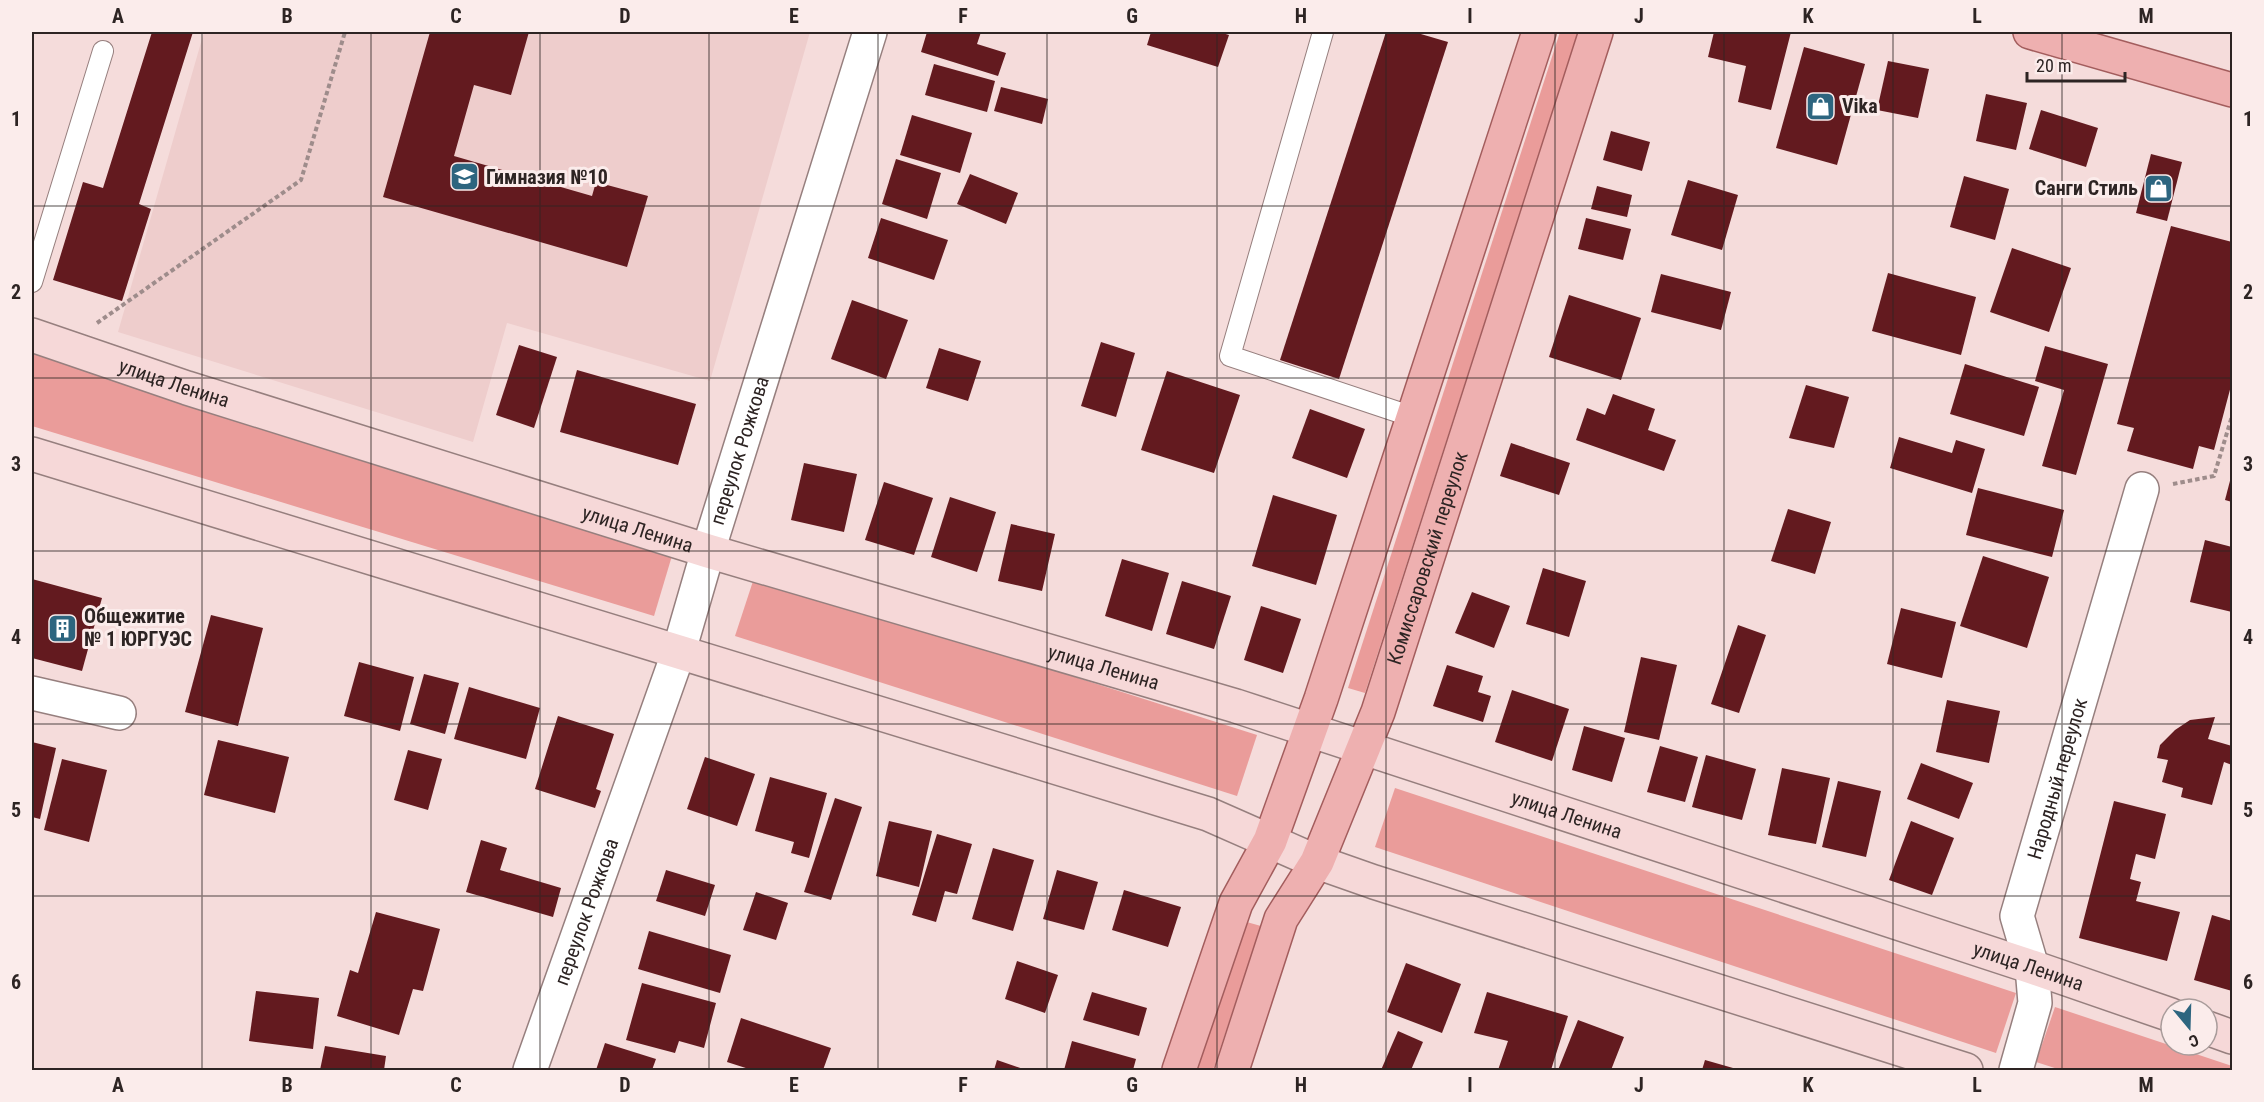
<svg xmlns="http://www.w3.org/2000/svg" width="2264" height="1102" font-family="'Roboto Condensed',sans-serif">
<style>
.built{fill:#eecdcc}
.green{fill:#ea9c9a}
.building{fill:#631a1f}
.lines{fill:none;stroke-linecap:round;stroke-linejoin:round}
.lane-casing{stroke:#967f7e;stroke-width:22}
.street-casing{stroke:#967f7e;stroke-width:36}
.secondary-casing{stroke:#967f7e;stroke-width:36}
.primary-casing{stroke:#a35d5d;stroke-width:36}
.path{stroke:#9e8c8b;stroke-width:4;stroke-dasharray:4.5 3;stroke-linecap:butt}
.lane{stroke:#fff;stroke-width:20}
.street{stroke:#fff;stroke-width:33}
.secondary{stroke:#f6d8d8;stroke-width:33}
.primary{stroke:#eeb0b0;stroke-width:33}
.grid{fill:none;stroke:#2d2423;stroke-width:1.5;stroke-opacity:0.55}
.labels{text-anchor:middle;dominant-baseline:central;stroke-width:6;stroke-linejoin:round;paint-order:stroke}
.poi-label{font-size:20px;font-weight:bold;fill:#2d2423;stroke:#fbeceb;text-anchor:start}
.street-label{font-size:20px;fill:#2d2423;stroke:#fbeceb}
.neatline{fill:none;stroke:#2d2423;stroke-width:2}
.grid-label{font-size:20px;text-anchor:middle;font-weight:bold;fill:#2d2423}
</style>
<rect width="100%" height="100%" fill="#f5dcdb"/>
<path class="built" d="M204 32H810L710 381 507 323 473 442 118 332Z"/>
<g class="green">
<path d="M1560 32H1578L1365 693 1348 688Z"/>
<path d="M32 353 674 549 654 616 32 426Z"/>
<path d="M755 575 1257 735 1237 796 735 636Z"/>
<path d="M1395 788 2016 993 1996 1053 1375 847Z"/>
<path d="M1243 921 1261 926 1213 1070H1194Z"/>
<path d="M2055 1007 2232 1066V1070H2061L2036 1062Z"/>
</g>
<g class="building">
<path d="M152 32H193L139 204 151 209 122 301 53 280 83 182 103 188Z"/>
<path d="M430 32H529L511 95 474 85 454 156 592 196 596 182 648 196 627 267 383 197Z"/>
<path d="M927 32H981L977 44 1006 53 998 76 921 52Z"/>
<path d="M1151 32H1219L1229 35 1218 67 1147 45Z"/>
<path d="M1386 32H1414L1448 42 1339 379 1280 360Z"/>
<path d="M1714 32H1791L1771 110 1738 102 1746 66 1708 57Z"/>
<path d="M1804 47 1865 64 1837 165 1776 148Z"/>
<path d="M1888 61 1929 69 1918 118 1877 110Z"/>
<path d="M934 64 995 81 987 112 925 95Z"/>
<path d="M1001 87 1048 99 1042 124 994 111Z"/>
<path d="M1986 94 2027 103 2016 150 1976 141Z"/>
<path d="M2041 110 2098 128 2086 167 2029 149Z"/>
<path d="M912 115 972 133 960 173 900 155Z"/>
<path d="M1611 131 1650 142 1642 171 1603 160Z"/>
<path d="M2151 154 2182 162 2167 221 2136 213Z"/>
<path d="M896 159 941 173 927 219 882 204Z"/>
<path d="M970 174 1018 193 1006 224 957 204Z"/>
<path d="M1964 176 2009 189 1995 240 1950 227Z"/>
<path d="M1688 180 1738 195 1722 250 1671 235Z"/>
<path d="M1597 186 1632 195 1627 217 1591 209Z"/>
<path d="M881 218 948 240 934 280 868 258Z"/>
<path d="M1586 218 1631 229 1623 260 1578 249Z"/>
<path d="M2171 226 2232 242V382L2214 450 2199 446 2193 469 2127 451 2134 428 2117 424Z"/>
<path d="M2012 248 2071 268 2049 332 1990 312Z"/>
<path d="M1888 273 1976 297 1961 355 1872 331Z"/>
<path d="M1661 274 1731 292 1721 330 1651 312Z"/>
<path d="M1569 295 1641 318 1621 380 1549 357Z"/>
<path d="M852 300 908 320 886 379 831 359Z"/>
<path d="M1101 342 1135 353 1116 417 1081 406Z"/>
<path d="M519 345 557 357 534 428 496 415Z"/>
<path d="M2045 346 2108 364 2076 475 2042 466 2064 390 2035 381Z"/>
<path d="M939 348 981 361 968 401 926 388Z"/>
<path d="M1965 364 2039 387 2024 436 1950 414Z"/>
<path d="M577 370 696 404 678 465 560 432Z"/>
<path d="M1167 371 1240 395 1214 473 1141 450Z"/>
<path d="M1806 385 1849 397 1834 448 1789 438Z"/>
<path d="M1613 394 1655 409 1648 430 1676 440 1664 471 1576 440 1587 408 1605 415Z"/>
<path d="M1310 409 1365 429 1347 478 1292 458Z"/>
<path d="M1899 437 1952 453 1956 440 1985 449 1972 493 1890 468Z"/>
<path d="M1511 443 1570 463 1559 495 1500 476Z"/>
<path d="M804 463 857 474 844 532 791 520Z"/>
<path d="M2232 473V502L2225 500Z"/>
<path d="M884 482 933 498 914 555 865 540Z"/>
<path d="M1978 488 2064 510 2052 557 1966 535Z"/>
<path d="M1273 495 1337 515 1316 585 1252 566Z"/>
<path d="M950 497 996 512 977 572 931 557Z"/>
<path d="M1788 509 1831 522 1815 574 1771 561Z"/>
<path d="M1011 524 1055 534 1042 591 998 581Z"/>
<path d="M2205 540 2232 547V612L2190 602Z"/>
<path d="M1983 556 2049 577 2027 648 1960 626Z"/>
<path d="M1122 559 1169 573 1152 631 1105 616Z"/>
<path d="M1543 568 1586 581 1569 637 1526 624Z"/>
<path d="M32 579 102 598 82 671 32 658Z"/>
<path d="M1182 581 1231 596 1214 649 1166 634Z"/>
<path d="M1472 592 1510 606 1494 648 1455 633Z"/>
<path d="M1261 606 1301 619 1283 673 1244 660Z"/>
<path d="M1901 608 1956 622 1942 678 1887 664Z"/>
<path d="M211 615 263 628 238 726 185 712Z"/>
<path d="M1738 625 1766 635 1739 713 1711 704Z"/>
<path d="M1641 657 1677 665 1659 740 1624 732Z"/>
<path d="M359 662 414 677 400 731 344 716Z"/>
<path d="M1447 665 1483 676 1478 692 1491 696 1483 722 1433 706Z"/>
<path d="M424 674 459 683 445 734 410 724Z"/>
<path d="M469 687 540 708 526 759 454 739Z"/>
<path d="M1512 690 1569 709 1552 761 1495 742Z"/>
<path d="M1947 700 2000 711 1989 763 1936 752Z"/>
<path d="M558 716 614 734 596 789 601 791 595 808 535 789Z"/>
<path d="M2215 717 2208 739 2232 746V765L2224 762 2212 805 2181 797 2183 788 2162 782 2168 760 2157 758 2160 745 2175 730 2190 720Z"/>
<path d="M1584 726 1625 738 1612 782 1572 770Z"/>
<path d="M218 740 289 757 275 813 204 795Z"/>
<path d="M32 742 56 748 40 819 32 817Z"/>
<path d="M1660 746 1698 757 1685 802 1647 792Z"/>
<path d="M408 750 442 759 428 810 394 800Z"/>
<path d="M1706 755 1756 769 1742 820 1692 807Z"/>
<path d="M705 757 755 774 737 826 687 809Z"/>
<path d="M62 759 107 770 89 842 44 830Z"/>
<path d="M1921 763 1973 783 1959 819 1907 799Z"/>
<path d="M1782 768 1830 778 1816 844 1768 835Z"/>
<path d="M770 777 827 793 809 858 791 853 794 842 755 831Z"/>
<path d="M1838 781 1881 791 1866 857 1822 847Z"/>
<path d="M835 798 862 807 831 900 804 892Z"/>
<path d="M2114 801 2166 814 2155 859 2136 854 2130 879 2141 882 2136 901 2180 912 2167 961 2079 938Z"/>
<path d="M889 821 932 831 919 887 876 876Z"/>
<path d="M1911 821 1954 838 1932 895 1889 880Z"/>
<path d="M937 834 972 844 957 894 945 891 936 922 912 915Z"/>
<path d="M481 840 507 848 500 870 561 888 553 917 466 892Z"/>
<path d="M993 848 1034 860 1013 931 972 919Z"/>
<path d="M666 870 715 885 705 916 656 901Z"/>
<path d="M1057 870 1098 882 1084 930 1043 919Z"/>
<path d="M1124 890 1181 907 1168 947 1112 930Z"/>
<path d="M756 892 788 903 776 940 743 930Z"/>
<path d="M376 912 440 929 423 991 413 989 399 1035 337 1016 350 970 358 973Z"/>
<path d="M2212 915 2232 921V991L2194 980Z"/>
<path d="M649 931 731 955 720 993 638 969Z"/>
<path d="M1017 961 1058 975 1045 1013 1005 999Z"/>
<path d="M1406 963 1461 984 1442 1033 1387 1012Z"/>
<path d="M642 983 716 1003 704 1048 679 1041 675 1053 626 1040Z"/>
<path d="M256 991 319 998 313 1049 249 1041Z"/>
<path d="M1092 992 1147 1008 1139 1036 1083 1020Z"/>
<path d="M1487 992 1568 1016 1551 1070H1498L1508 1041 1474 1033Z"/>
<path d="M741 1018 831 1048 823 1070H752L727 1062Z"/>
<path d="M1578 1020 1624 1037 1611 1070H1558Z"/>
<path d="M1398 1031 1423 1042 1411 1070H1381Z"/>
<path d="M1072 1041 1136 1059 1133 1070H1064Z"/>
<path d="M605 1043 656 1059 652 1070H596Z"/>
<path d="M325 1046 386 1056 384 1070H320Z"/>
<path d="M997 1060 1026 1070H994Z"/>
<path d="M1705 1060 1740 1070H1702Z"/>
</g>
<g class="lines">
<defs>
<g id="lane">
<path d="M1323 32 1230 356 1413 417"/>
<path d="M32 282 103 51"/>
</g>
<g id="street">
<path d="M32 693 119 713"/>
<path id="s1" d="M530 1070 679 651 708 551 870 32"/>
<path id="s2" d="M2016 1070 2035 1003 2032 967 2017 916 2142 489"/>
</g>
<g id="secondary">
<path id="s3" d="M32 335 187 388 708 551 1236 706 2032 967 2171 1015"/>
<path d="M32 454 1208 814 1317 862 1374 882 1966 1070"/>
<path d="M2207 1028 2232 1037"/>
</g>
<g id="primary">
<path d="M2030 32 2232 90"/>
<path d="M1179 1070 1236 903 1270 841 1321 699 1539 32"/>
<path id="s4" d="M1232 1070 1281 919 1317 862 1378 712 1596 32"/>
</g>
</defs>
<use href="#lane" class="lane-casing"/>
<use href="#street" class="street-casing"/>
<use href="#secondary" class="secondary-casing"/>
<use href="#primary" class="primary-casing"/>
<g class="path">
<path d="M97 323 301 180 345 32"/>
<path d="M2173 484 2214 476 2232 416"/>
</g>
<use href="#lane" class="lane"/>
<use href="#street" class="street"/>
<use href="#secondary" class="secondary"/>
<use href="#primary" class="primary"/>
</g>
<path class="grid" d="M202 32V1070M371 32V1070M540 32V1070M709 32V1070M878 32V1070M1047 32V1070M1217 32V1070M1386 32V1070M1555 32V1070M1724 32V1070M1893 32V1070M2062 32V1070M32 206H2232M32 378H2232M32 551H2232M32 724H2232M32 896H2232"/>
<defs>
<symbol id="shop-square" viewBox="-11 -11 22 22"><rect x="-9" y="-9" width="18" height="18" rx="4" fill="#2d657f" stroke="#fbeceb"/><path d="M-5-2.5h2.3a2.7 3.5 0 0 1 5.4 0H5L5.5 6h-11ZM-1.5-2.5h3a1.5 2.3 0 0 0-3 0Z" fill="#fff"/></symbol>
<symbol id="school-square" viewBox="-11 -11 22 22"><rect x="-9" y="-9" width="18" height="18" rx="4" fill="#2d657f" stroke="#fbeceb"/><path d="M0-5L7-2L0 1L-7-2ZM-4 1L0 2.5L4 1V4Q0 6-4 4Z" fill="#fff"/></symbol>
<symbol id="building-square" viewBox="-11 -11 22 22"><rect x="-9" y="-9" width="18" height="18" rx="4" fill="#2d657f" stroke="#fbeceb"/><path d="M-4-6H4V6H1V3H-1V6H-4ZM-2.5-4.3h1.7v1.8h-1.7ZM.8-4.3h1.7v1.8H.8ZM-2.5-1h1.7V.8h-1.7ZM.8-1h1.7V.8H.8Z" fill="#fff"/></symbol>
</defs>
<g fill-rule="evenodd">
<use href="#shop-square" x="1804" y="90" width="33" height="33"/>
<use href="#school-square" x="448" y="160" width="33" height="33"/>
<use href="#shop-square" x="2142" y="172" width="33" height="33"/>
<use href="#building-square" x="46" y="612" width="33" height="33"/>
</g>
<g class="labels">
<g class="poi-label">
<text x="1842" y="106">Vika</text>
<text x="486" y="177">Гимназия №10</text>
<text x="2138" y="188" text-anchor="end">Санги Стиль</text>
<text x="84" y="616">Общежитие<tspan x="84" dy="23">№ 1 ЮРГУЭС</tspan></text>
</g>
<g class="street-label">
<text stroke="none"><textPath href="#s3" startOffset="150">улица Ленина</textPath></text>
<text stroke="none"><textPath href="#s1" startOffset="654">переулок Рожкова</textPath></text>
<text stroke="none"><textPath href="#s3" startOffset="636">улица Ленина</textPath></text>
<text stroke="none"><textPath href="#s4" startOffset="550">Комиссаровский переулок</textPath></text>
<text stroke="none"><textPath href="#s3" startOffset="1122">улица Ленина</textPath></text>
<text stroke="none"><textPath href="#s2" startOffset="302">Народный переулок</textPath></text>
<text stroke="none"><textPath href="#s3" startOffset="1608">улица Ленина</textPath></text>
<text stroke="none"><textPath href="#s1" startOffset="168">переулок Рожкова</textPath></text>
<text stroke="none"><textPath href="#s3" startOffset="2094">улица Ленина</textPath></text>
</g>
</g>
<rect width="2264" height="1102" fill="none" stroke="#fbeceb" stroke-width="66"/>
<g transform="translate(2189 1027) rotate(161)"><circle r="28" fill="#fbeceb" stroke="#a99c9b" stroke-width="1.5"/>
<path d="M0-4.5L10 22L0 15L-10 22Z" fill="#2d657f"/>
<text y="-9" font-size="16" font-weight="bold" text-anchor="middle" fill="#2d2423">С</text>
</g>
<path d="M2027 72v9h98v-9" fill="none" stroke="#2d2423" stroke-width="3"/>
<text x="2036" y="72" font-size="18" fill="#2d2423" stroke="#fbeceb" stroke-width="4.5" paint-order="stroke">20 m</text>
<rect x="33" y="33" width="2198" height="1036" class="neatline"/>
<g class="grid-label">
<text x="118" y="23">A</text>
<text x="287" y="23">B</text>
<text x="456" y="23">C</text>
<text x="625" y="23">D</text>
<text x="794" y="23">E</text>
<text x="963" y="23">F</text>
<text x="1132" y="23">G</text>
<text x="1301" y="23">H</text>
<text x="1470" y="23">I</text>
<text x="1639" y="23">J</text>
<text x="1808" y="23">K</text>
<text x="1977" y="23">L</text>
<text x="2146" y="23">M</text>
<text x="16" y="126">1</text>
<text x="2248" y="126">1</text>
<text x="16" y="299">2</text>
<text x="2248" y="299">2</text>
<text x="16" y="471">3</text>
<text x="2248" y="471">3</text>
<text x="16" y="644">4</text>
<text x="2248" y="644">4</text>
<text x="16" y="817">5</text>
<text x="2248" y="817">5</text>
<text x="16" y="989">6</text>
<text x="2248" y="989">6</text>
<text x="118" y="1092">A</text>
<text x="287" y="1092">B</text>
<text x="456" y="1092">C</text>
<text x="625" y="1092">D</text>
<text x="794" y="1092">E</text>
<text x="963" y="1092">F</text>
<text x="1132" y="1092">G</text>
<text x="1301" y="1092">H</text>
<text x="1470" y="1092">I</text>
<text x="1639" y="1092">J</text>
<text x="1808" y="1092">K</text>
<text x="1977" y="1092">L</text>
<text x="2146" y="1092">M</text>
</g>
</svg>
